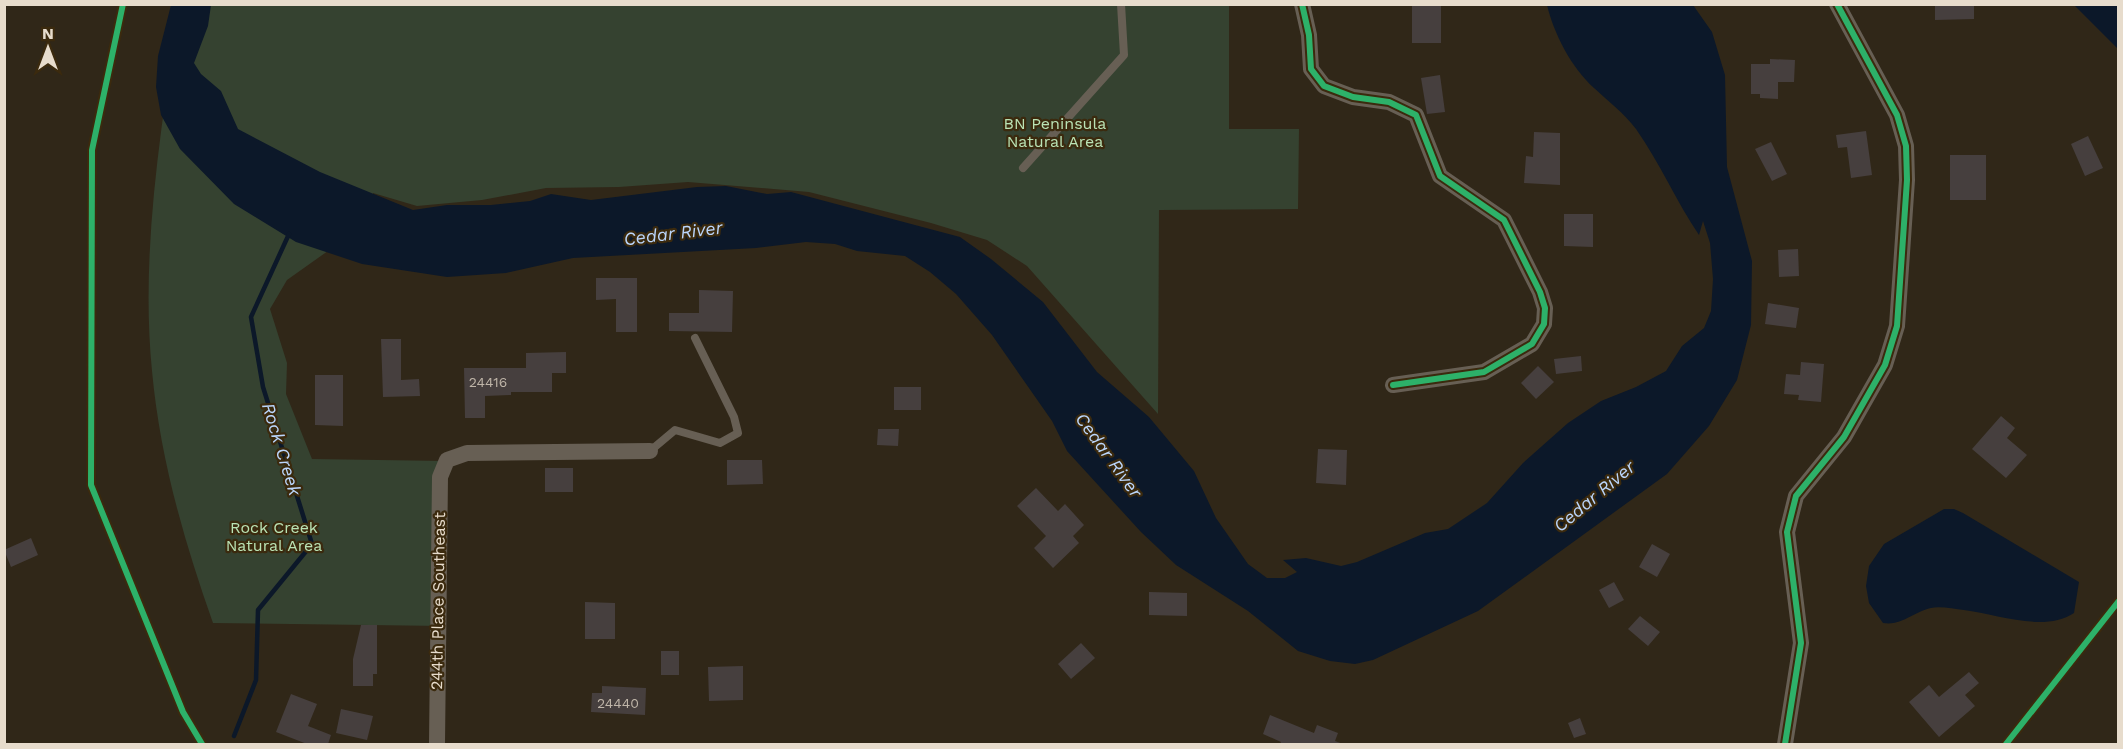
<svg xmlns="http://www.w3.org/2000/svg" width="2123" height="749" font-family="'Work Sans',sans-serif">
<style>
.green{fill:#354230}
.water{fill:#0c1829}
.lines{fill:none;stroke-linecap:round;stroke-linejoin:round}
.stream{stroke:#0c1829;stroke-width:4.5}
.building{fill:#463f3e}
.service{stroke:#675f54;stroke-width:8}
.minor{stroke:#675f54;stroke-width:16}
.cycleway-casing{stroke:#3b2a0e;stroke-width:10}
.cycleway{stroke:#2db169;stroke-width:6}
.labels{text-anchor:middle;dominant-baseline:central;stroke-width:4.5;stroke-linejoin:round;paint-order:stroke}
.number-label{font-size:14px;fill:#bfb5a8}
.park-label{font-size:16px;fill:#bae3b5;stroke:#3b2a0e}
.street-label{font-size:16px;fill:#e7dccc;stroke:#3b2a0e}
.water-label{font-size:18px;font-style:italic;fill:#bbd6fc;stroke:#3b2a0e}
</style>
<rect width="100%" height="100%" fill="#302718"/>
<path class="green" d="M179 5H1229V129H1299L1298 209 1159 210 1158 414 1027 266 987 240 931 223 809 192 688 182 619 187 546 188 482 200 417 206 373 193V219L287 280 270 309 287 363 286 394 312 459 445 461 444 626 213 623C184 541 160 458 152 371 140 249 162 125 179 5Z"/>
<g class="water">
<path d="M171 5H211L208 26 194 63 201 74 221 91 238 129 320 172 413 210 447 205H491L530 201 551 194 591 200 697 187 726 186 767 194 791 192 960 237 991 259 1043 302 1097 372 1149 417 1194 471 1216 518 1248 564 1267 578H1285L1297 572 1283 560 1306 558 1341 566 1357 562 1425 533 1448 529 1487 503 1523 463 1568 423 1601 401 1636 387 1666 371 1682 346 1704 328 1711 311 1713 279 1710 243 1703 221 1699 235C1676 201 1660 163 1636 129 1623 112 1609 102 1594 88 1571 67 1554 34 1547 5H1693L1712 32 1725 75 1727 167 1752 261 1751 325 1737 380 1709 426 1667 474 1478 611 1373 660 1355 664 1330 661 1298 651 1248 611 1176 565 1141 532 1067 451 1052 421 992 335 956 294 930 272 905 256 857 251 835 244 806 242 756 248 573 258 506 273 447 277 362 264 296 242 234 204 180 149 161 115 156 87 158 56Z"/>
<path d="M2074 5H2118V49Z"/>
<path d="M1944 509H1954L1963 513 2079 582 2074 613C2044 633 1997 614 1964 610 1954 609 1940 606 1931 608 1913 612 1902 626 1883 623L1869 603 1866 586 1869 566 1884 544Z"/>
</g>
<g class="lines">
<path class="stream" d="M234 736 256 680 258 610 312 544 263 387 251 317 289 234"/>
</g>
<g class="building">
<rect x="1412" y="4" width="29" height="39"/>
<path d="M1935 4H1974V19L1935 20Z"/>
<path d="M1770 59 1795 60 1794 82H1778V99L1760 98V94H1751V64H1770Z"/>
<path d="M1440 75 1445 112 1427 114 1421 78Z"/>
<path d="M1866 131 1872 175 1851 178 1847 147 1838 148 1836 135Z"/>
<path d="M1534 132 1560 133V185L1524 183 1526 156 1533 157Z"/>
<path d="M2088 136 2103 168 2085 176 2071 144Z"/>
<path d="M1771 142 1787 174 1772 181 1755 149Z"/>
<rect x="1950" y="155" width="36" height="45"/>
<path d="M1564 214H1593V247L1564 246Z"/>
<path d="M1798 249 1799 276 1779 277 1778 250Z"/>
<path d="M596 278H637V332H616V299L596 300Z"/>
<path d="M699 290 733 291 732 332 669 331V313H699Z"/>
<path d="M1768 303 1799 308 1796 328 1765 324Z"/>
<path d="M381 339H401V380L419 379 420 396 383 397Z"/>
<path d="M566 352V373H552V392H511V395L485 396V418H465L464 368H526V353Z"/>
<path d="M1581 356 1582 371 1556 374 1554 359Z"/>
<path d="M1801 362 1824 364 1821 402 1798 400 1799 395 1784 394 1786 374 1800 375Z"/>
<path d="M1538 366 1554 382 1536 399 1521 383Z"/>
<path d="M315 375H343V426L315 425Z"/>
<rect x="894" y="387" width="27" height="23"/>
<path d="M2001 416 2015 428 2007 438 2027 455 2006 478 1972 449Z"/>
<path d="M878 429H899L898 446 877 445Z"/>
<path d="M1318 449 1347 450 1346 485 1316 483Z"/>
<path d="M727 460H762L763 484 727 485Z"/>
<rect x="545" y="468" width="28" height="24"/>
<path d="M1036 488 1058 511 1065 504 1084 525 1073 536 1079 543 1053 568 1034 548 1046 536 1017 506Z"/>
<path d="M31 538 38 555 11 567 4 550Z"/>
<path d="M1652 544 1670 554 1657 577 1639 567Z"/>
<path d="M1614 582 1624 600 1609 608 1599 590Z"/>
<path d="M1149 592 1187 593V616L1149 615Z"/>
<path d="M585 602 615 603V639H585Z"/>
<path d="M1640 616 1660 632 1648 646 1628 629Z"/>
<path d="M361 625H377V674H373V686H353V659Z"/>
<path d="M1081 643 1095 658 1071 679 1058 664Z"/>
<rect x="661" y="651" width="18" height="24"/>
<path d="M743 666V700L709 701 708 667Z"/>
<path d="M1969 672 1979 683 1965 695 1975 706 1939 737 1909 702 1929 685 1939 697Z"/>
<path d="M602 686 646 688 645 715 591 712 592 693H602Z"/>
<path d="M291 694 317 704 308 726 331 735 328 744H307L276 732Z"/>
<path d="M341 709 373 716 367 740 336 733Z"/>
<path d="M1270 715 1314 733 1317 725 1338 733 1335 741 1343 744H1280L1281 742 1263 734Z"/>
<path d="M1580 718 1586 734 1574 738 1568 723Z"/>
</g>
<g class="lines">
<g class="service">
<path d="M1023 168 1124 55 1121 4"/>
<path d="M650 451 675 430 720 443 738 433 734 417 695 338"/>
</g>
<g class="minor">
<path d="M1302 4 1309 35 1311 69 1324 86 1353 97 1389 102 1416 115 1440 176 1504 220 1540 292 1545 308 1544 324 1532 344 1484 372 1393 385"/>
<path d="M437 744 440 477 447 460 467 453 650 451"/>
<path d="M1785 744 1801 643 1787 532 1796 496 1844 437 1885 365 1897 326 1907 180 1906 146 1897 115 1837 4"/>
</g>
<defs>
<g id="cycleway">
<path d="M123 4 92 150 91 485 183 712 202 744"/>
<path d="M1302 4 1309 35 1311 69 1324 86 1353 97 1389 102 1416 115 1440 176 1504 220 1540 292 1545 308 1544 324 1532 344 1484 372 1393 385"/>
<path d="M1785 744 1801 643 1787 532 1796 496 1844 437 1885 365 1897 326 1907 180 1906 146 1897 115 1837 4"/>
<path d="M2006 744 2118 602"/>
</g>
</defs>
<use href="#cycleway" class="cycleway-casing"/>
<use href="#cycleway" class="cycleway"/>
</g>
<g class="labels">
<g class="number-label">
<text x="488" y="382">24416</text>
<text x="618" y="703">24440</text>
</g>
<g class="park-label">
<text x="1055" y="123">BN Peninsula<tspan x="1055" dy="18">Natural Area</tspan></text>
<text x="274" y="527">Rock Creek<tspan x="274" dy="18">Natural Area</tspan></text>
</g>
<g class="street-label">
<text transform="translate(438 601) rotate(-89)">244th Place Southeast</text>
</g>
<g class="water-label">
<text transform="translate(673 233) rotate(-7)">Cedar River</text>
<text transform="translate(282 449) rotate(73)">Rock Creek</text>
<text transform="translate(1109 455) rotate(54)">Cedar River</text>
<text transform="translate(1594 496) rotate(-40)">Cedar River</text>
</g>
</g>
<rect width="2123" height="749" fill="none" stroke="#e7dccc" stroke-width="12"/>
<g transform="translate(48 48)" stroke="#3b2a0e" stroke-width="4.5" paint-order="stroke">
<path d="M0-4.5L10 22L0 15L-10 22Z" fill="#e7dccc"/>
<text y="-9" font-size="16" font-weight="bold" text-anchor="middle" fill="#e7dccc">N</text>
</g>
</svg>
